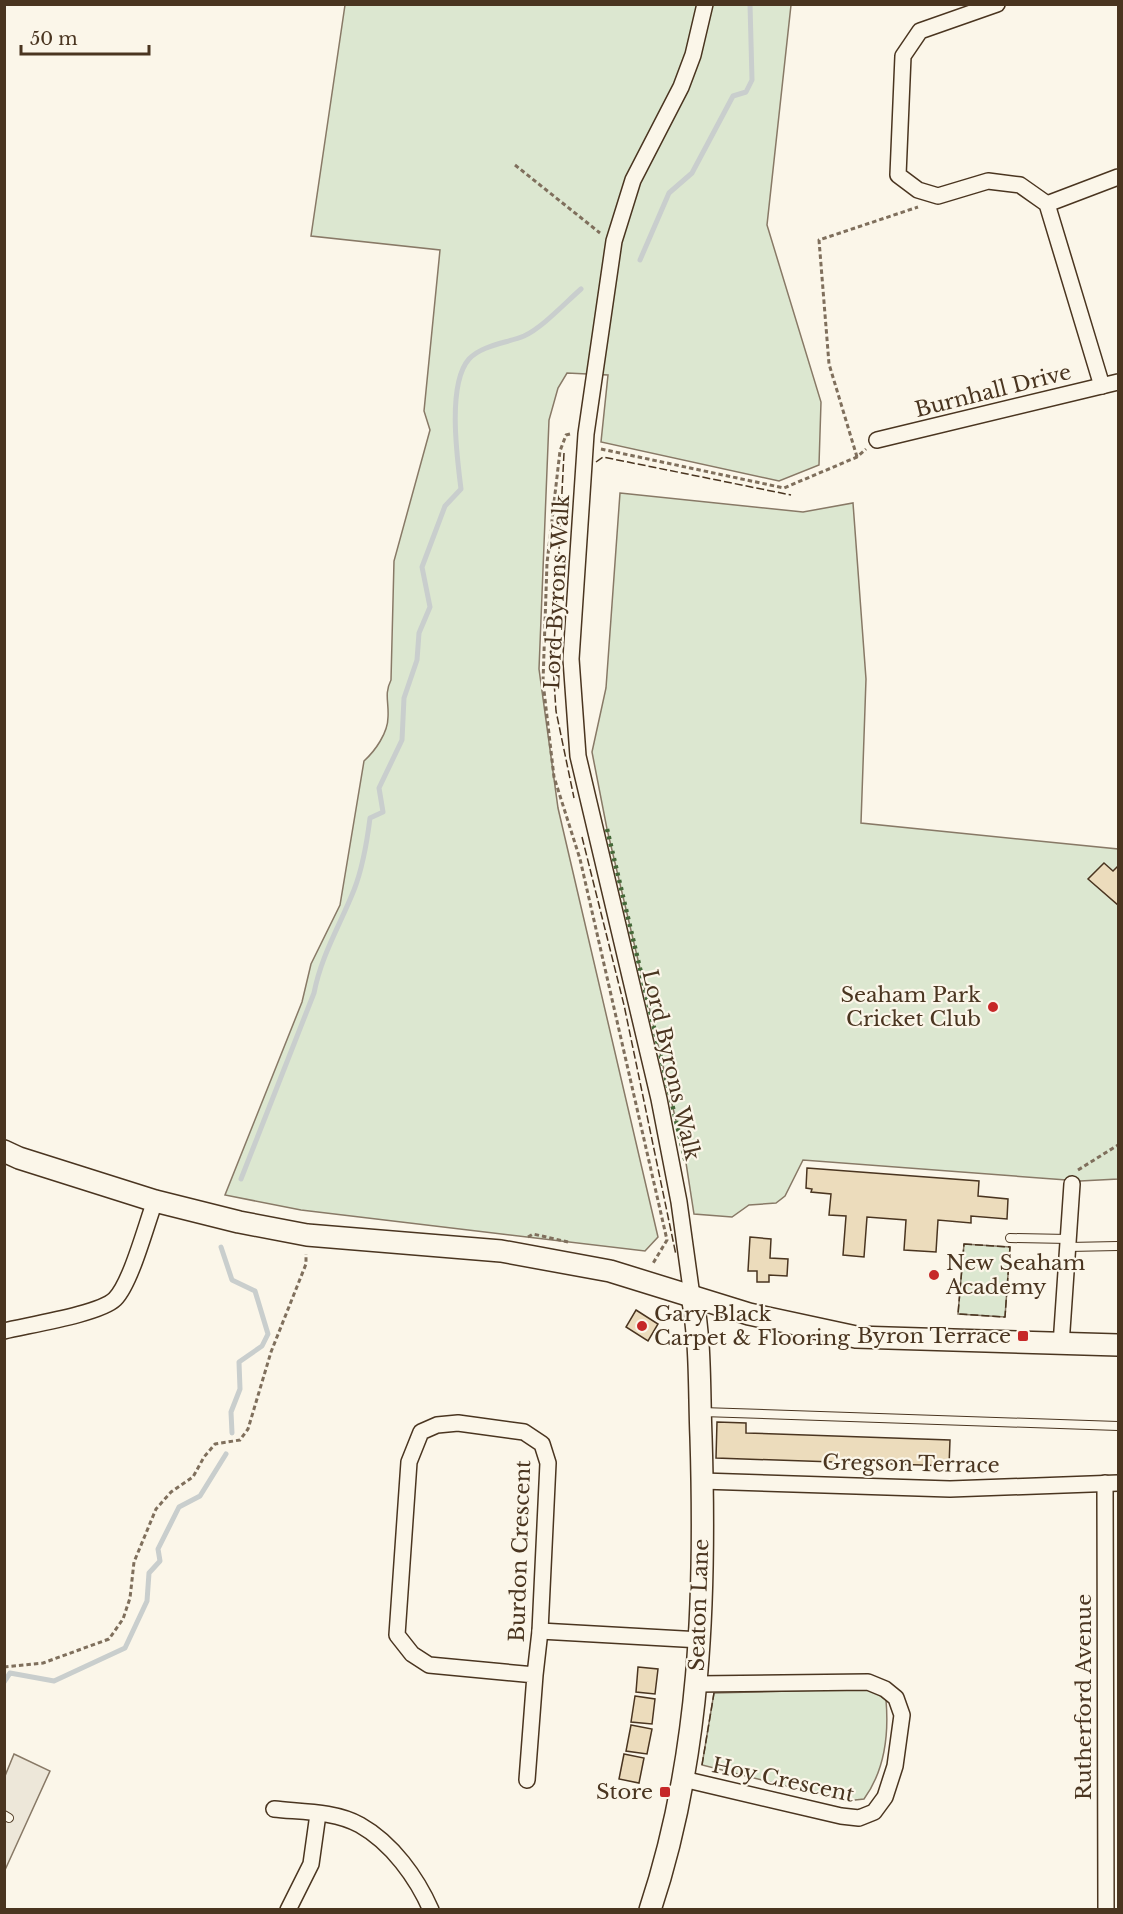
<svg xmlns="http://www.w3.org/2000/svg" width="1123" height="1914" font-family="'Libre Baskerville',serif">
<style>
.green{fill:#dce7d0;stroke:#887966;stroke-width:1.5}
.parking{fill:#ede7d9;stroke:#887966;stroke-width:1.5}
.lines{fill:none;stroke-linecap:round;stroke-linejoin:round}
.stream{stroke:#c9cecd;stroke-width:5}
.building{fill:#ecdcbc;stroke:#4a3520;stroke-width:1.5}
.service-casing{stroke:#4a3520;stroke-width:10}
.minor-casing{stroke:#4a3520;stroke-width:18}
.secondary-casing{stroke:#4a3520;stroke-width:24}
.path{stroke:#7f6f5c;stroke-width:3;stroke-dasharray:4.5 3;stroke-linecap:butt}
.service{stroke:#fbf6e9;stroke-width:8}
.minor{stroke:#fbf6e9;stroke-width:15}
.secondary{stroke:#fbf6e9;stroke-width:21}
.hedge{stroke:#436837;stroke-width:4.5;stroke-dasharray:3 4.5;stroke-linecap:butt}
.fence{stroke:#4a3520;stroke-width:1.5;stroke-dasharray:8 3;stroke-linecap:butt}
.poi-dot{fill:#c62828;stroke:#fbf6e9;stroke-width:2}
.labels{text-anchor:middle;dominant-baseline:central;stroke-width:4.5;stroke-linejoin:round;paint-order:stroke}
.street-label{font-size:21px;fill:#4a3520;stroke:#fbf6e9}
.poi-label{font-size:21px;fill:#4a3520;stroke:#fbf6e9;text-anchor:end}
</style>
<rect width="100%" height="100%" fill="#fbf6e9"/>
<g class="green">
<path d="M345 5H791L767 225 821 402 819 465 779 481 601 442 608 375 567 373 558 388 549 420 539 669 558 808 658 1237 645 1251 301 1210 225 1195 302 1002 311 964 340 905 364 761C375 751 388 733 388 717 389 702 384 694 391 680L394 561 430 430 424 411 440 250 311 236Z"/>
<path d="M620 493 803 512 853 503 866 679 861 823 1118 849V1179L1080 1181 803 1160 785 1196 776 1203 749 1205 732 1217 694 1214 686 1163 607 829 592 752 606 688Z"/>
<path d="M964 1244 1010 1247 1005 1317 958 1314Z"/>
<path d="M861 1689 872 1690 886 1700C889 1735 885 1770 864 1799L846 1801 702 1765 714 1693Z"/>
</g>
<path class="parking" d="M14 1754 50 1771 5 1870V1776Z"/>
<g class="lines">
<g class="stream">
<path d="M640 260 669 193 692 173 733 96 746 92 752 80 750 4"/>
<path d="M241 1179 314 993C321 956 340 925 354 890 363 867 367 842 370 818L383 812 379 788 402 740 404 698 417 660 419 633 430 607 422 567 445 506 461 489C457 457 447 384 469 359 482 345 507 343 524 336 542 328 565 303 581 289"/>
<path d="M221 1247 232 1280 255 1291 268 1334 262 1346 239 1362 240 1389 231 1412 232 1433"/>
<path d="M4 1682 10 1673 54 1681 125 1648 147 1601 149 1573 160 1561 158 1549 179 1507 200 1496 226 1454"/>
</g>
</g>
<g class="building">
<path d="M1104 863 1113 871 1118 866V905L1088 879Z"/>
<path d="M807 1168 979 1181 978 1196 1008 1199 1007 1219 971 1216V1223L938 1220 936 1252 904 1250 906 1220 867 1217 864 1257 843 1255 846 1216 829 1215 831 1194 811 1192 812 1189 806 1188Z"/>
<path d="M750 1237 771 1239 770 1258 788 1259 787 1276 769 1275V1282H757V1271H748Z"/>
<path d="M636 1310 658 1324 648 1341 626 1327Z"/>
<path d="M717 1422 746 1423V1433L950 1440 949 1466 716 1458Z"/>
<path d="M638 1667 658 1669 655 1694 636 1692Z"/>
<path d="M635 1696 655 1699 652 1724 631 1722Z"/>
<path d="M631 1725 652 1729 647 1754 626 1751Z"/>
<path d="M624 1754 644 1758 639 1783 619 1779Z"/>
</g>
<g class="lines">
<defs>
<g id="service">
<path d="M1010 1238 1069 1239"/>
<path d="M1068 1247 1118 1246"/>
<path d="M702 1412 1118 1426"/>
<path d="M4 1815 9 1818"/>
</g>
<g id="minor">
<path d="M997 4 920 31 903 56 898 175 918 190 938 196 988 181 1020 185 1047 204 1102 386"/>
<path d="M1047 204 1118 177"/>
<path d="M877 440 1118 382"/>
<path d="M692 1296 679 1202 659 1099 578 756 571 659 586 434 614 241 633 180 681 87 693 55 705 4"/>
<path d="M4 1331C28 1325 100 1314 115 1299 131 1283 146 1225 155 1201"/>
<path d="M1061 1345 1072 1184"/>
<path d="M702 1481 950 1489 1118 1483"/>
<path d="M1105 1483 1106 1910"/>
<path d="M540 1631 701 1640"/>
<path d="M683 1779 841 1816 859 1818 874 1812 885 1797 895 1766 902 1715 896 1698 885 1689 868 1682 697 1684"/>
<path d="M527 1780 535 1675 429 1665 412 1654 397 1635 409 1462 421 1432 437 1425 458 1423 524 1432 542 1444 548 1463 540 1631 535 1675"/>
<path d="M274 1809C301 1812 335 1811 360 1825 392 1843 417 1878 431 1910"/>
<path d="M288 1910 311 1864 318 1814"/>
</g>
<g id="secondary">
<path d="M4 1151 19 1158 155 1201 239 1222 307 1235 501 1251 610 1271 749 1314 856 1337 1118 1345"/>
<path d="M650 1910C701 1757 706 1596 701 1437 699 1389 701 1343 692 1296"/>
</g>
</defs>
<use href="#service" class="service-casing"/>
<use href="#minor" class="minor-casing"/>
<use href="#secondary" class="secondary-casing"/>
<g class="path">
<path d="M515 165 600 233"/>
<path d="M570 434 566 435 560 451 547 563 543 682 554 777 580 859 667 1240 652 1265"/>
<path d="M601 449 784 488 857 457 866 449"/>
<path d="M857 457 829 364 819 240 918 207"/>
<path d="M1078 1170 1118 1145"/>
<path d="M528 1237 533 1234 568 1242"/>
<path d="M4 1667 43 1663 109 1639 123 1619 130 1598 134 1562 156 1509 171 1492 193 1477 204 1457 215 1444 240 1440 248 1429 271 1352 306 1264V1254"/>
</g>
<use href="#service" class="service"/>
<use href="#minor" class="minor"/>
<use href="#secondary" class="secondary"/>
<path class="hedge" d="M607 829 686 1163"/>
<g class="fence">
<path d="M564 453 553 666 556 711 574 798"/>
<path d="M596 462 603 457 791 495"/>
<path d="M582 837 624 1005 676 1255"/>
<path d="M964 1244 1010 1247 1005 1317 958 1314Z"/>
<path d="M702 1765 714 1693"/>
</g>
</g>
<g class="poi-dot">
<circle cx="993" cy="1007" r="6"/>
<circle cx="934" cy="1275" r="6"/>
<circle cx="642" cy="1326" r="6"/>
<rect x="1017" y="1330" width="12" height="12" rx="3"/>
<rect x="659" y="1786" width="12" height="12" rx="3"/>
</g>
<g class="labels">
<g class="street-label">
<text transform="translate(993 391) rotate(-14)">Burnhall Drive</text>
<text transform="translate(557 592) rotate(-87)">Lord Byrons Walk</text>
<text transform="translate(671 1065) rotate(77)">Lord Byrons Walk</text>
<text transform="translate(911 1464) rotate(1)">Gregson Terrace</text>
<text transform="translate(520 1551) rotate(-88)">Burdon Crescent</text>
<text transform="translate(699 1605) rotate(-88)">Seaton Lane</text>
<text transform="translate(1084 1697) rotate(-90)">Rutherford Avenue</text>
<text transform="translate(783 1780) rotate(12)">Hoy Crescent</text>
</g>
<g class="poi-label">
<text x="981" y="995">Seaham Park<tspan x="981" dy="24">Cricket Club</tspan></text>
<text x="946" y="1263" text-anchor="start">New Seaham<tspan x="946" dy="24">Academy</tspan></text>
<text x="654" y="1314" text-anchor="start">Gary Black<tspan x="654" dy="24">Carpet &amp; Flooring</tspan></text>
<text x="1011" y="1336">Byron Terrace</text>
<text x="653" y="1792">Store</text>
</g>
</g>
<rect width="1123" height="1914" fill="none" stroke="#4a3520" stroke-width="12"/>
<path d="M21 45v9h128v-9" fill="none" stroke="#4a3520" stroke-width="3"/>
<text x="30" y="45" font-size="18" fill="#4a3520" stroke="#fbf6e9" stroke-width="4.5" paint-order="stroke">50 m</text>
</svg>
